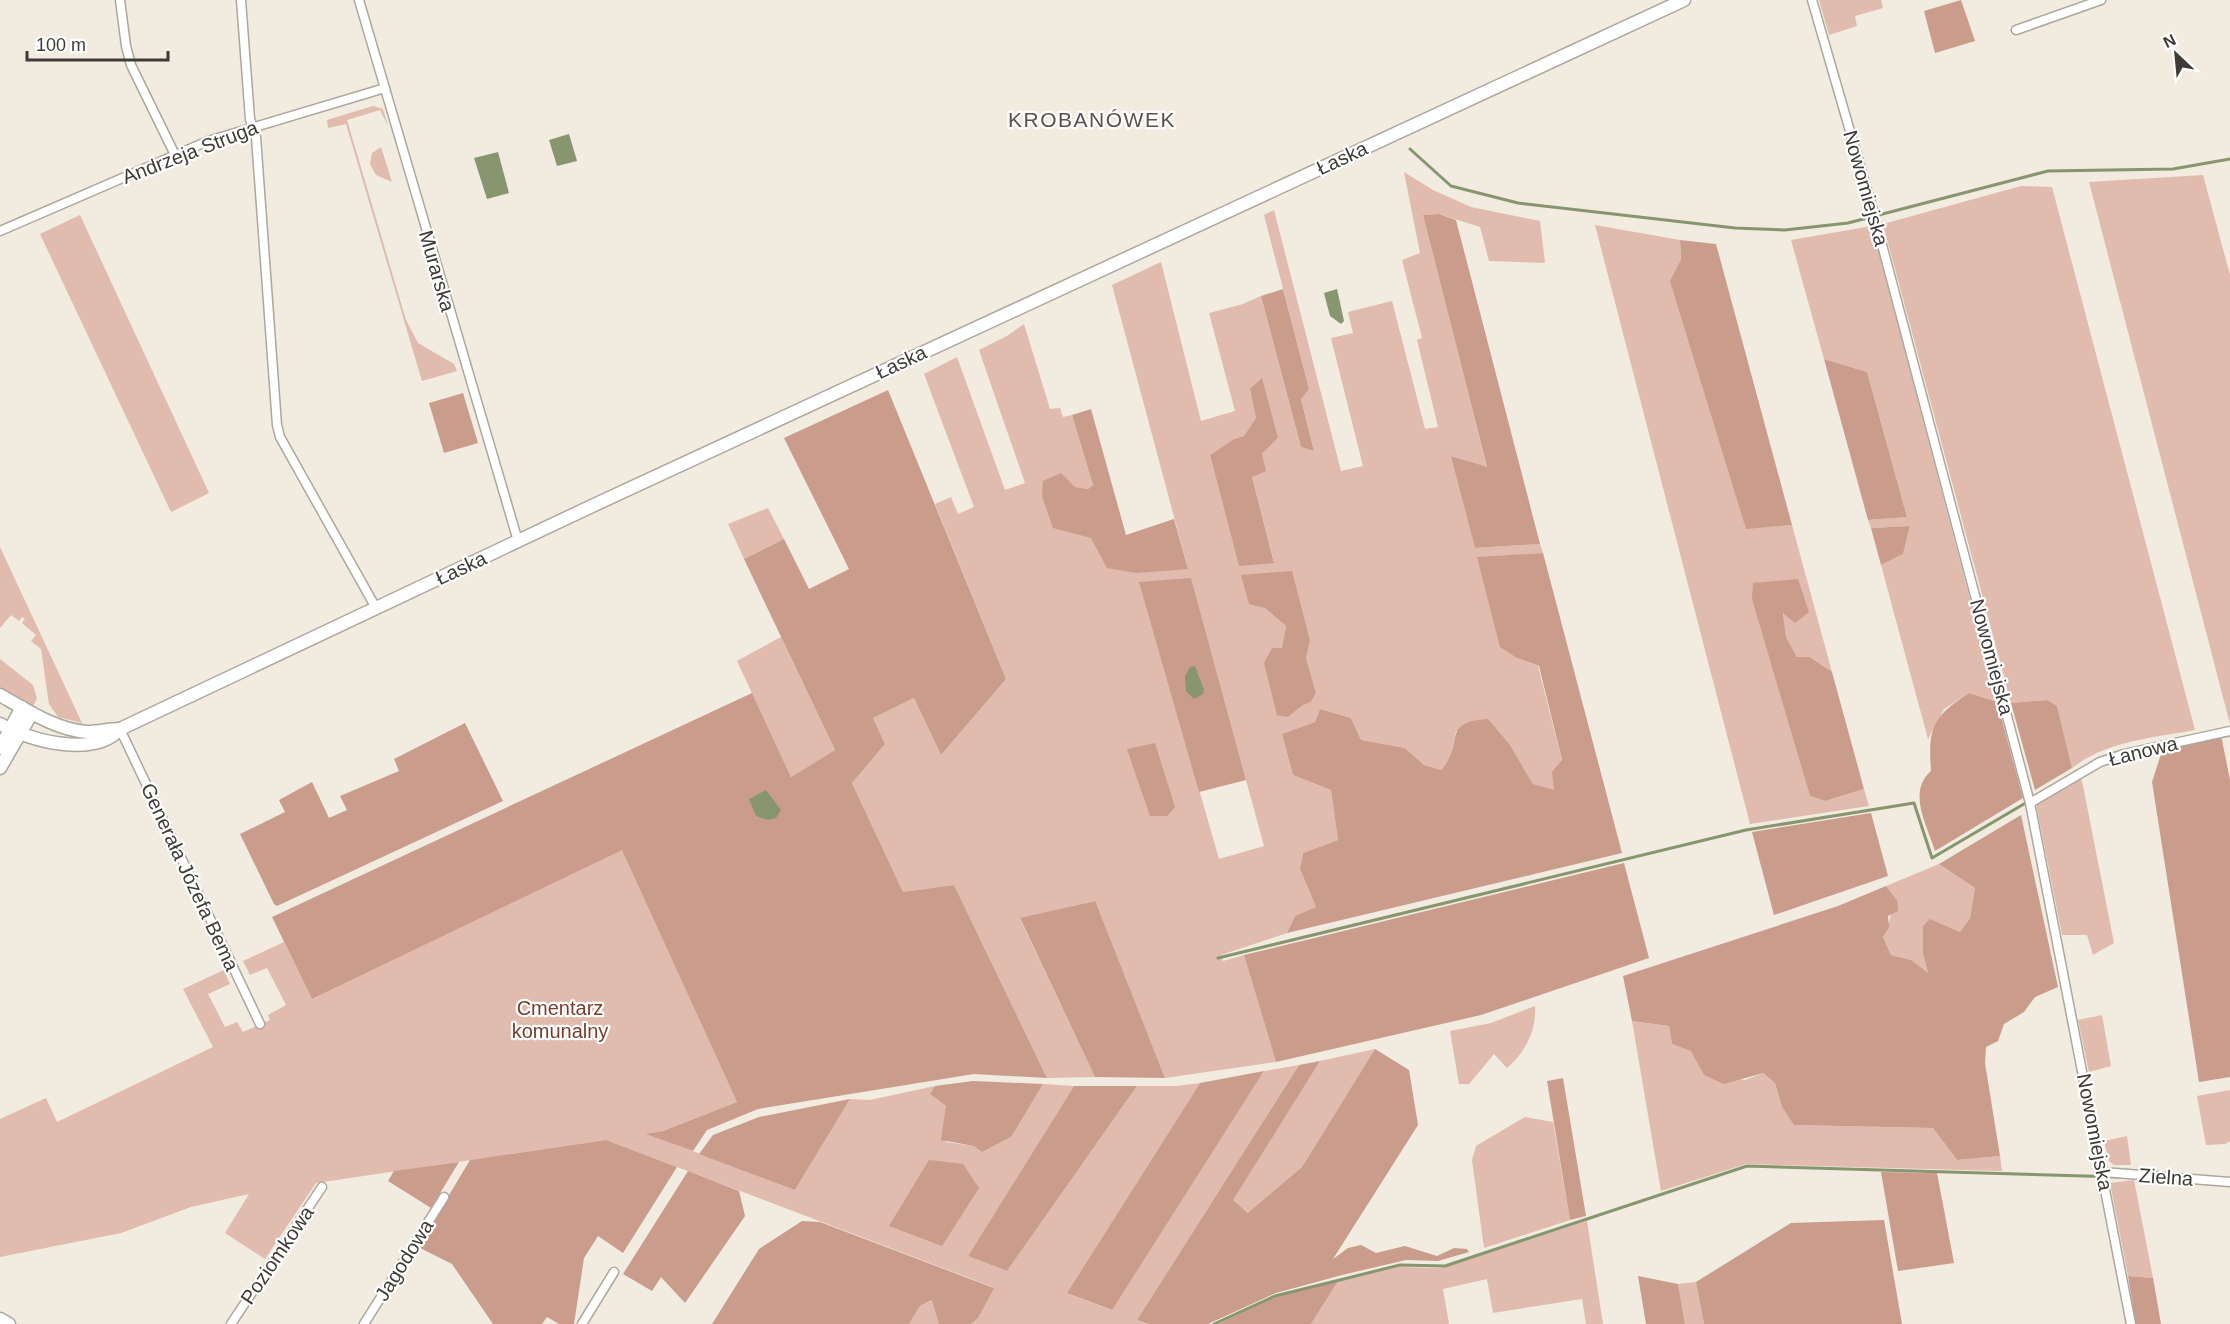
<svg xmlns="http://www.w3.org/2000/svg" width="2230" height="1324" font-family="Helvetica,sans-serif">
<style>
.green{fill:#e0bbae;fill-rule:evenodd}
.forest{fill:#c99c8c}
.water{fill:#87966f}
.lines{fill:none;stroke-linecap:round;stroke-linejoin:round}
.stream{stroke:#87966f;stroke-width:3}
.street-casing{stroke:#ada79d;stroke-width:11}
.secondary-casing{stroke:#ada79d;stroke-width:15}
.street{stroke:#fff;stroke-width:8}
.secondary{stroke:#fff;stroke-width:12}
.labels{text-anchor:middle;dominant-baseline:central;stroke-width:4.5;stroke-linejoin:round;paint-order:stroke}
.street-label{font-size:20px;fill:#3e3b37;stroke:#fff}
.park-label{font-size:20px;fill:#793d29;stroke:#fff}
.neighbourhood-label{font-size:21px;letter-spacing:1.5px;fill:#59544b;stroke:#fff}
</style>
<rect width="100%" height="100%" fill="#f1ebe0"/>
<g class="green">
<path d="M1819 0H1881L1883 8 1855 16 1857 26 1829 35Z"/>
<path d="M373 106 383 109 388 126 380 110 347 120 406 320 418 343 454 364 457 371 422 381 346 124 328 128 327 120Z"/>
<path d="M381 147 392 182 376 175 370 164 372 153Z"/>
<path d="M1404 172 1433 190 1471 207 1540 221 1545 263 1489 261 1480 227 1439 214 1423 215 1487 468 1452 456 1475 548 1540 544 1543 553 1477 558 1517 658 1538 666 1562 761 1554 791 1533 784 1510 745 1456 731 1450 760 1441 770 1424 765 1405 748 1361 740 1351 718 1320 709 1315 722 1282 734 1293 775 1331 790 1338 840 1303 853 1300 869 1316 907 1295 916 1287 933 1221 955 1223 961 1244 955 1276 1062 1165 1078 1094 901 1020 919 1095 1077 1047 1078 954 885 903 892 852 783 885 744 873 718 914 698 941 755 1006 679 935 504 951 497 958 514 974 507 924 374 957 357 1005 490 1025 483 979 350 1007 336 1024 324 1050 409 1060 408 1063 417 1072 415 1093 485 1088 489 1075 487 1091 538 1188 569 1112 285 1161 262 1201 421 1235 411 1209 313 1243 304 1261 296 1301 447 1314 451 1301 398 1309 389 1264 215 1274 210 1341 471 1363 466 1331 338 1353 333 1348 312 1392 301 1425 429 1438 427 1417 340 1422 338 1402 260 1420 253ZM1250 389 1278 438 1262 454 1252 477 1274 562 1239 565 1210 455 1234 439 1244 436 1256 418ZM1191 579 1264 846 1219 859 1140 583ZM1265 608 1310 641 1306 658 1316 693 1311 702 1303 705 1288 717 1282 649 1286 626Z"/>
<path d="M2203 175 2230 275V724L2089 182Z"/>
<path d="M2021 186 2052 187 2195 730C2151 738 2107 741 2072 768L2057 706 2046 700 2011 703 1883 224Z"/>
<path d="M80 215 209 493 171 512 40 234Z"/>
<path d="M1595 225 1680 240 1681 260 1746 528 1792 525 1832 672 1810 657H1797L1786 637 1783 612 1753 583V599L1810 796 1825 801 1864 789 1869 806 1750 824Z"/>
<path d="M1872 226 1997 702 1969 693 1944 709 1928 739 1881 565 1903 554 1910 526 1871 528 1868 520 1907 517 1867 372 1824 359 1791 240Z"/>
<path d="M768 508 784 539 744 559 728 524Z"/>
<path d="M0 547 82 723 58 717 49 704 41 649 31 641 36 635 22 623 25 619 22 617 19 621 11 615 0 628Z"/>
<path d="M781 637 835 750 791 777 737 661Z"/>
<path d="M0 659 33 685 37 699 33 706 0 689Z"/>
<path d="M2081 776 2114 943 2093 955 2087 935H2062L2036 804Z"/>
<path d="M622 849 737 1102 663 1131 648 1134 795 1190 850 1099 870 1100 935 1086 930 1094 946 1106V1142L974 1146 1012 1136 1043 1084 1074 1086 968 1256 1007 1271 1137 1086H1177L1200 1083 1067 1293 1111 1310 1264 1071 1299 1065 1137 1320 1147 1324H971L978 1318 993 1287 606 1140 316 1183 265 1259 225 1233 249 1194 191 1207 121 1233 0 1257V1119L46 1098 57 1122 213 1047 183 989 224 970 230 984 208 994 225 1027 237 1022 243 1032 270 1020 268 1015 286 1005 267 968 250 975 243 961 284 942 312 999Z"/>
<path d="M1939 864 1975 888 1970 918 1960 932 1931 920 1923 954 1928 974 1911 960 1891 955 1883 937C1891 924 1888 916 1897 900L1886 886Z"/>
<path d="M1535 1006C1537 1029 1525 1053 1507 1068L1494 1054 1469 1084H1459L1450 1031 1491 1023Z"/>
<path d="M2102 1015 2111 1066 2089 1072 2078 1020Z"/>
<path d="M1632 1021 1669 1026 1672 1044 1692 1051 1704 1075 1745 1080 1763 1073 1775 1083 1782 1107 1794 1125 1933 1128 1957 1160 2000 1156 2002 1171 1746 1164 1661 1191Z"/>
<path d="M1375 1049 1302 1167 1249 1213 1232 1200 1320 1061Z"/>
<path d="M2230 1090V1141L2225 1144 2206 1145 2197 1096Z"/>
<path d="M1525 1117 1553 1122 1570 1220 1484 1248 1472 1160 1476 1146Z"/>
<path d="M2127 1136 2131 1165H2114L2109 1161 2104 1141Z"/>
<path d="M2134 1180 2153 1278 2128 1276 2110 1183Z"/>
<path d="M1587 1221 1603 1324H1586L1582 1299 1493 1313 1487 1279 1443 1289 1449 1324H1311L1338 1281 1399 1267 1440 1268Z"/>
<path d="M1696 1282 1704 1324H1685L1678 1284Z"/>
<path d="M933 1300 939 1324H909L920 1306Z"/>
</g>
<g class="forest">
<path d="M1961 0 1975 41 1935 53 1924 11Z"/>
<path d="M1439 214 1456 220 1540 544 1475 548 1451 456 1487 467 1423 215Z"/>
<path d="M1680 240 1716 244 1792 525 1746 529 1670 281 1681 260Z"/>
<path d="M1283 289 1309 389 1301 399 1314 451 1301 447 1261 296Z"/>
<path d="M1824 359 1867 372 1907 517 1868 520Z"/>
<path d="M1262 378 1278 438 1262 454 1266 471 1252 477 1274 563 1239 566 1210 455 1234 439 1244 436 1256 418 1250 389Z"/>
<path d="M888 390 1006 679 941 755 914 698 873 718 885 744 852 783 903 892 954 885 1047 1078 974 1074 758 1109 707 1130 693 1151 646 1134 663 1131 737 1102 622 850 312 999 272 917 752 693 791 777 835 750 744 559 784 539 809 589 849 569 784 438Z"/>
<path d="M463 393 478 443 444 453 429 403Z"/>
<path d="M1091 409 1126 535 1174 519 1188 569 1137 573 1107 568 1091 538 1053 528 1042 496 1043 481 1061 473 1075 487 1088 489 1093 485 1072 415Z"/>
<path d="M1910 526 1903 554 1881 565 1871 528Z"/>
<path d="M1543 553 1622 853 1287 933 1295 916 1316 907 1300 869 1303 853 1338 840 1331 790 1293 775 1282 734 1315 722 1320 709 1351 718 1361 740 1405 748 1424 765 1441 770C1466 744 1439 722 1488 719L1510 745 1533 784 1554 790 1552 772 1562 760 1539 666 1517 658 1500 647 1477 557Z"/>
<path d="M1292 571 1310 641 1306 658 1316 693 1311 702 1303 705 1288 717 1277 715 1264 663 1272 648H1282L1286 626 1265 608 1249 604 1241 575Z"/>
<path d="M1191 578 1246 780 1199 792 1139 582Z"/>
<path d="M1798 579 1809 612 1795 623 1783 613 1786 637 1797 657H1810L1832 672 1864 789 1825 801 1810 796 1752 599 1753 583Z"/>
<path d="M1969 693 1997 702 2023 798 1935 851C1927 825 1907 792 1931 771 1928 728 1932 717 1969 693Z"/>
<path d="M2047 700 2057 706 2072 768 2035 790 2011 703Z"/>
<path d="M465 723 503 801 277 906 274 904 240 834 285 812 279 800 312 782 329 818 347 810 340 796 399 771 394 759Z"/>
<path d="M2221 735 2230 780V1077L2199 1082 2152 782 2163 748Z"/>
<path d="M1155 743 1175 807 1167 816H1150L1127 749Z"/>
<path d="M1871 813 1888 876 1774 915 1752 832Z"/>
<path d="M2021 815 2058 987 2035 997 2024 1012 2004 1024 1998 1041 1986 1047 1985 1063 2000 1156 1957 1160 1933 1128 1794 1125 1782 1107 1775 1083 1763 1073 1724 1084 1704 1075 1691 1051 1672 1044 1669 1026 1632 1021 1623 976 1838 906 1886 886 1897 900 1898 911 1888 916 1889 927 1883 937 1891 955 1911 960 1928 973 1923 954V926L1930 919 1960 932 1970 918 1975 888 1939 864Z"/>
<path d="M1624 863 1649 958 1481 1015 1276 1062 1244 955Z"/>
<path d="M1095 901 1165 1078 1095 1077 1020 918Z"/>
<path d="M1375 1049 1409 1070 1418 1125 1333 1259 1348 1248 1361 1245 1376 1253 1405 1246 1437 1256 1454 1248 1467 1249 1469 1252 1438 1261 1406 1260 1342 1275 1276 1293 1208 1324H1148L1137 1320 1299 1065 1320 1061 1233 1200 1248 1213 1302 1167Z"/>
<path d="M1264 1071 1112 1310 1067 1293 1200 1083Z"/>
<path d="M1563 1078 1586 1216 1570 1220 1547 1081Z"/>
<path d="M973 1081 1043 1084 1012 1136 982 1152 974 1146 941 1140 946 1106 930 1094 935 1086Z"/>
<path d="M1074 1086H1137L1007 1271 968 1256Z"/>
<path d="M850 1099 795 1190 699 1154 713 1135 759 1117Z"/>
<path d="M606 1140 677 1167 623 1253 598 1236 584 1258 574 1324H559L547 1317 542 1324H493L452 1264 418 1247 470 1160Z"/>
<path d="M929 1160 963 1164 979 1188 942 1246 889 1226Z"/>
<path d="M459 1162 431 1208 388 1181 394 1171Z"/>
<path d="M688 1171 739 1191 745 1216 685 1303 661 1277 652 1291 623 1274Z"/>
<path d="M1881 1172 1937 1173 1954 1263 1898 1271Z"/>
<path d="M1884 1220 1902 1324H1704L1696 1282 1791 1223Z"/>
<path d="M802 1221 820 1222 994 1288 978 1318 971 1324H939L932 1300 920 1306 909 1324H712L759 1249Z"/>
<path d="M1638 1276 1678 1284 1685 1324H1646Z"/>
<path d="M2128 1276 2153 1278 2161 1324H2136Z"/>
<path d="M1338 1281 1311 1324H1218L1273 1298Z"/>
</g>
<g class="water">
<path d="M569 134 577 161 557 166 549 140Z"/>
<path d="M498 152 509 193 487 199 474 158Z"/>
<path d="M1337 289 1344 321 1341 324 1330 316 1324 293Z"/>
<path d="M1195 666 1204 690 1203 694 1194 699 1186 691 1185 676 1190 667Z"/>
<path d="M766 790 781 810 776 818 768 820 756 816 749 799Z"/>
</g>
<g class="lines">
<g class="stream">
<path d="M1410 149 1451 186 1518 203 1735 228 1785 230 1848 223 2048 171 2173 169 2230 159"/>
<path d="M2098 759 2115 753"/>
<path d="M1218 958 1746 830 1914 803 1932 858 2029 801"/>
<path d="M1214 1324 1275 1296 1400 1265 1445 1266 1747 1166 2119 1177"/>
</g>
<defs>
<g id="street">
<path d="M120 0 126 46 131 65 175 155"/>
<path d="M241 0 250 119 256 137 277 425 280 437 376 608"/>
<path d="M359 0 518 541"/>
<path d="M1812 0 1872 207 2030 803 2131 1324"/>
<path d="M2016 30 2101 0"/>
<path d="M0 231 208 141 385 88"/>
<path d="M120 729 260 1024"/>
<path d="M2030 803 2100 762 2124 754 2230 731"/>
<path d="M2103 1172 2230 1182"/>
<path d="M231 1324 322 1187"/>
<path d="M364 1324 444 1197"/>
<path d="M582 1324 614 1272"/>
</g>
<g id="secondary">
<path d="M0 695C26 710 57 730 87 732 99 732 109 729 120 729"/>
<path d="M0 724C30 741 94 758 120 729L592 506 1684 0"/>
<path d="M0 748 22 707"/>
<path d="M0 768 32 713"/>
<path d="M0 1319 9 1324"/>
</g>
</defs>
<use href="#street" class="street-casing"/>
<use href="#secondary" class="secondary-casing"/>
<use href="#street" class="street"/>
<use href="#secondary" class="secondary"/>
</g>
<g class="labels">
<g class="street-label">
<text transform="translate(190 152) rotate(-21)">Andrzeja Struga</text>
<text transform="translate(1342 158) rotate(-25)">Łaska</text>
<text transform="translate(1866 188) rotate(74)">Nowomiejska</text>
<text transform="translate(437 271) rotate(74)">Murarska</text>
<text transform="translate(901 362) rotate(-25)">Łaska</text>
<text transform="translate(461 568) rotate(-25)">Łaska</text>
<text transform="translate(1992 657) rotate(75)">Nowomiejska</text>
<text transform="translate(2143 751) rotate(-14)">Łanowa</text>
<text transform="translate(190 877) rotate(65)">Generała Józefa Bema</text>
<text transform="translate(2095 1132) rotate(79)">Nowomiejska</text>
<text transform="translate(2166 1177) rotate(4)">Zielna</text>
<text transform="translate(277 1255) rotate(-56)">Poziomkowa</text>
<text transform="translate(404 1260) rotate(-58)">Jagodowa</text>
</g>
<g class="park-label">
<text x="560" y="1008">Cmentarz<tspan x="560" dy="23">komunalny</tspan></text>
</g>
<g class="neighbourhood-label">
<text x="1092" y="119">KROBANÓWEK</text>
</g>
</g>
<g transform="translate(2176 54) rotate(334)" stroke="#ffffff" stroke-width="4.5" paint-order="stroke">
<path d="M0-4.5L10 22L0 15L-10 22Z" fill="#3e3b37"/>
<text y="-9" font-size="16" font-weight="bold" text-anchor="middle" fill="#3e3b37">N</text>
</g>
<path d="M27 51v9h141v-9" fill="none" stroke="#3e3b37" stroke-width="3"/>
<text x="36" y="51" font-size="18" fill="#3e3b37" stroke="#ffffff" stroke-width="4.5" paint-order="stroke">100 m</text>
</svg>
